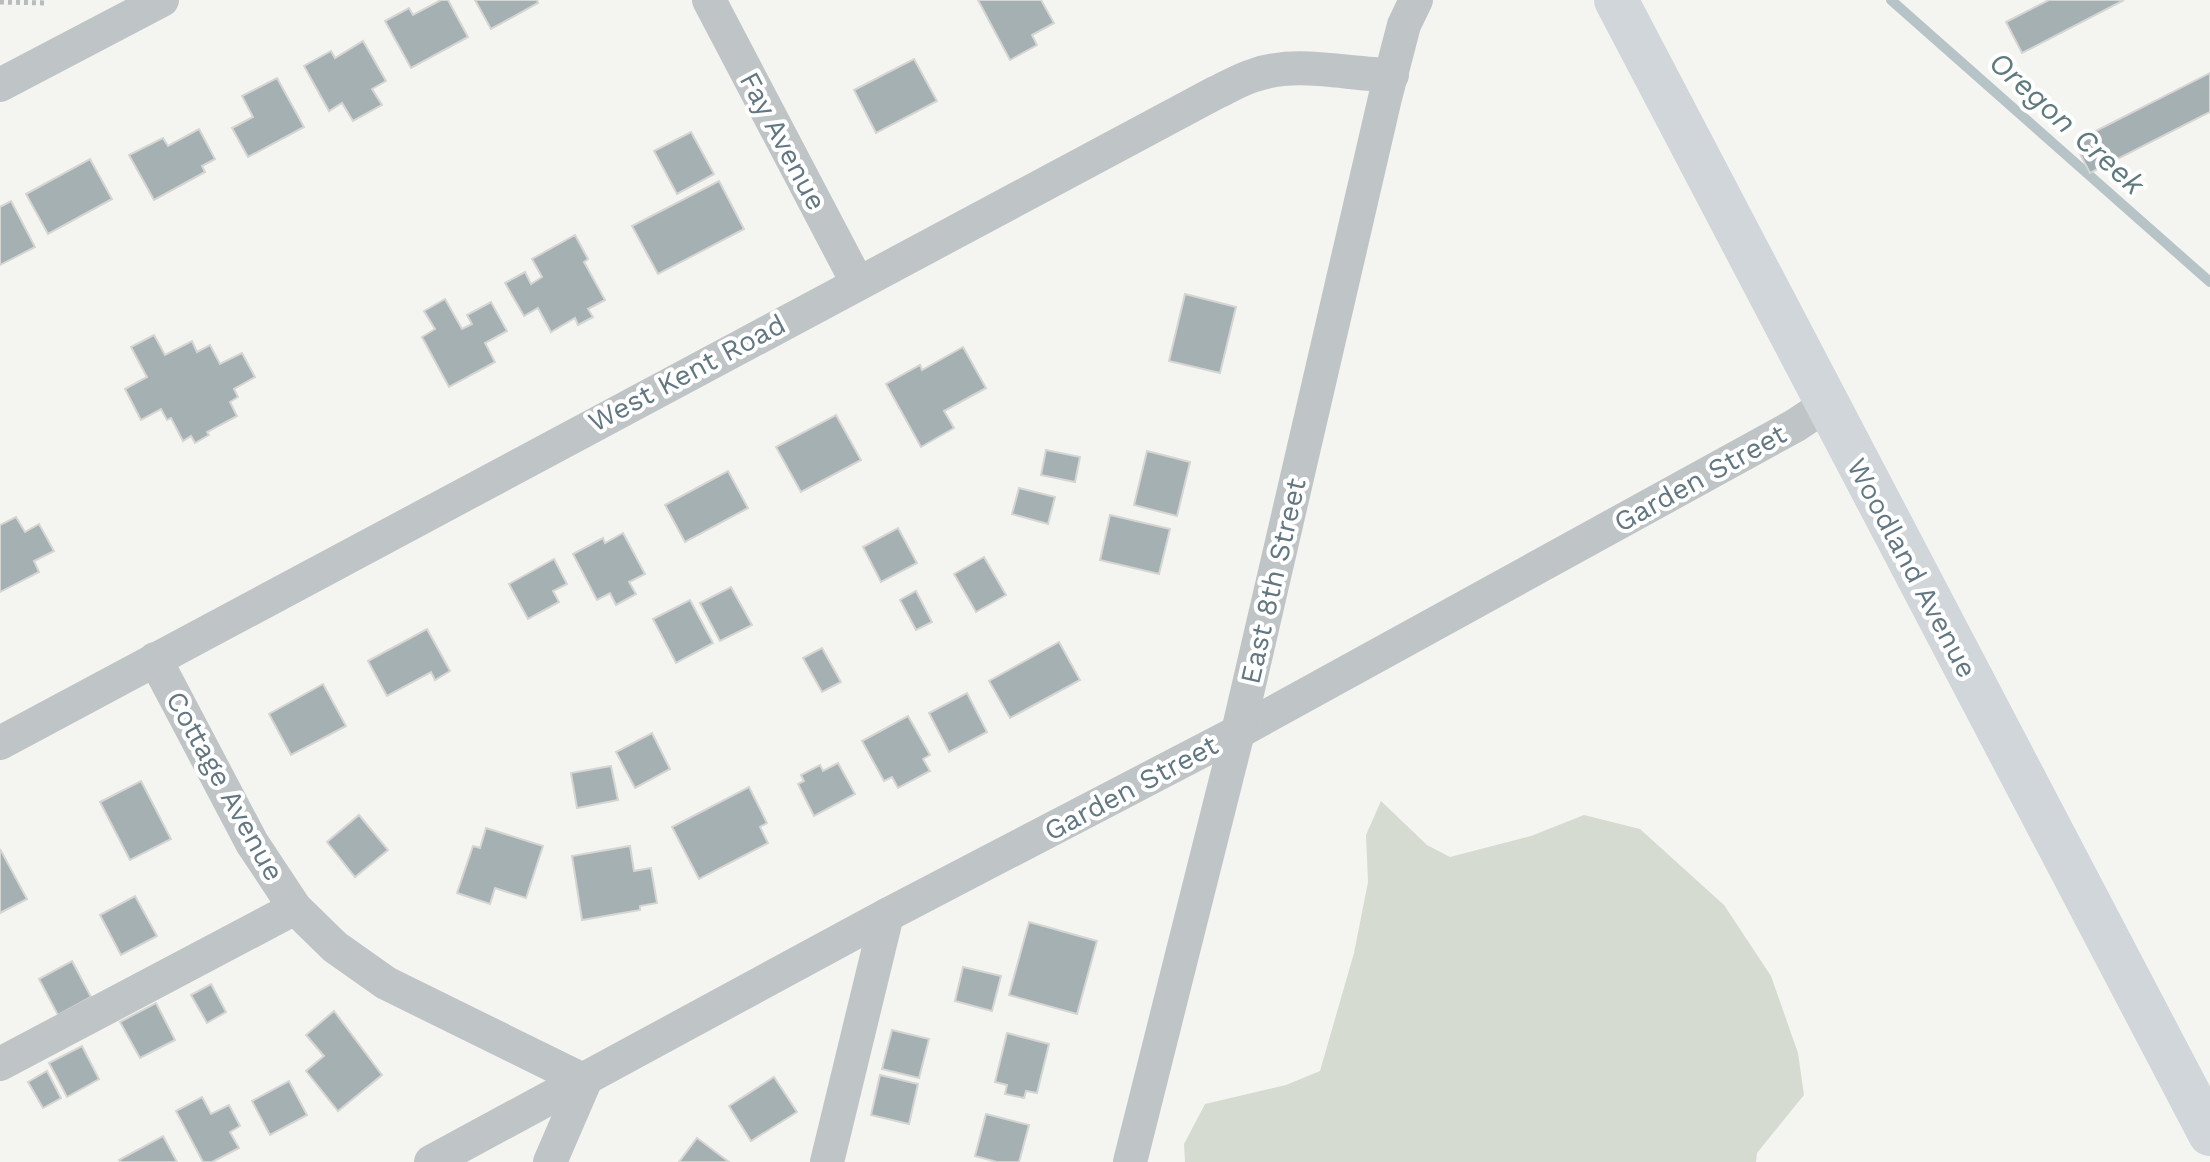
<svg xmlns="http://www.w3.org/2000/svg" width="2210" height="1162" font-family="'Work Sans',sans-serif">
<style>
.green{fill:#d6dbd1}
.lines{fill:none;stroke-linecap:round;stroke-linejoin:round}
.stream{stroke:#b6c4c7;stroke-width:10}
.building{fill:#a5b0b3;stroke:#d5d5d3;stroke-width:2}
.path{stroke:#b9bcbd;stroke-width:5;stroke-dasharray:4 4;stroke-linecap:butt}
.minor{stroke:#bfc4c6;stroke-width:34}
.major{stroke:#d0d6d9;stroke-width:44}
.labels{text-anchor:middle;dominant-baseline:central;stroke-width:8;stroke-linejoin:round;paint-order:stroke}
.street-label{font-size:28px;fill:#627781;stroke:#fff}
.water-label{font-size:30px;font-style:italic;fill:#5e7a7f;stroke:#fff}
</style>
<rect width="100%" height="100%" fill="#f4f4f0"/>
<path class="green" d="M1381 801 1427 845 1450 857 1531 836 1584 815 1640 829 1724 905 1771 976 1798 1053 1804 1095 1757 1153 1756 1162H1185L1184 1144 1205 1104 1286 1085 1320 1071 1354 953 1368 882 1366 835Z"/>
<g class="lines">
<path class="stream" d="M1891 0 2210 282"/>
</g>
<g class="building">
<path d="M441 0H448L468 37 411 68 385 21 409 8 413 15Z"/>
<path d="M475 0H537L538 3 491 29Z"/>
<path d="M978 0H1041L1054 23 1032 35 1037 45 1010 60Z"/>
<path d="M2049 0H2124L2022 53 2006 22Z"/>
<path d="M363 41 386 81 372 89 382 105 353 121 342 103 329 111 304 66 331 51 335 58Z"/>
<path d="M914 59 937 101 876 133 854 90Z"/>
<path d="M2210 73V112L2090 173 2074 142Z"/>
<path d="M277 78 304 127 248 157 232 128 253 117 242 96Z"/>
<path d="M199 129 215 159 202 166 205 172 154 200 129 155 163 138 168 146Z"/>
<path d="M691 132 714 174 677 194 654 151Z"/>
<path d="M90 159 112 199 48 234 26 194Z"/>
<path d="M719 181 744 229 658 274 632 226Z"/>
<path d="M11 201 35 247 0 265V207Z"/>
<path d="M575 235 588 259 584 262 605 300 588 309 593 317 578 325 575 318 551 332 538 308 524 316 505 283 525 272 531 284 542 277 532 259Z"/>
<path d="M1185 294 1236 307 1220 373 1169 361Z"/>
<path d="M445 299 462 329 472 324 467 315 491 302 507 331 485 343 495 362 449 387 422 337 435 329 424 311Z"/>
<path d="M154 335 165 355 192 341 197 352 210 345 220 364 242 353 255 377 234 389 238 397 230 402 237 416 207 432 209 435 195 443 191 436 183 441 171 418 167 420 161 409 141 420 125 389 147 377 131 347Z"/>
<path d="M963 347 986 388 944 411 954 428 921 447 886 384 920 365 922 370Z"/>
<path d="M836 415 861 460 801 492 776 447Z"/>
<path d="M1046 450 1080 457 1075 482 1041 475Z"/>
<path d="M1147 451 1190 462 1177 516 1134 505Z"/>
<path d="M728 471 748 508 685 542 665 505Z"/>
<path d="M1019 488 1055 497 1048 524 1012 514Z"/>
<path d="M1110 515 1170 529 1159 574 1100 560Z"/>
<path d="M16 517 25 532 39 524 54 551 34 561 39 572 0 592V525Z"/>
<path d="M898 528 917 563 881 582 863 547Z"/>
<path d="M623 533 645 574 629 582 636 594 616 605 610 593 597 600 573 554 603 538 605 543Z"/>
<path d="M984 557 1006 595 976 612 954 574Z"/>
<path d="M554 559 567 584 553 591 559 602 528 619 509 584Z"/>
<path d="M731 587 752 625 720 641 700 603Z"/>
<path d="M916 591 932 622 916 630 900 600Z"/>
<path d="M690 600 713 643 676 663 653 619Z"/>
<path d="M427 629 450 671 435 680 431 672 387 696 368 661Z"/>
<path d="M1059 642 1080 680 1010 718 989 681Z"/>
<path d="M822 648 841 682 822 692 803 658Z"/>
<path d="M323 684 346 726 291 755 269 714Z"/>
<path d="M967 693 987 732 949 752 929 713Z"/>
<path d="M908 716 930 755 923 759 930 771 898 788 892 777 884 781 862 741Z"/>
<path d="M652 733 670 769 635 788 616 752Z"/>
<path d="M838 763 855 794 814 816 798 784 804 781 801 775 820 765 823 771Z"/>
<path d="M611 766 618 800 577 808 571 773Z"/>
<path d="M141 781 171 839 130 860 100 802Z"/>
<path d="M749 787 767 823 760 827 768 843 699 879 672 827Z"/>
<path d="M359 815 388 850 355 877 327 842Z"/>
<path d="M486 828 543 846 526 898 495 888 490 904 457 893 473 846 480 848Z"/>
<path d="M630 846 634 871 651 868 657 903 640 906V910L582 920 572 856Z"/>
<path d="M0 849 27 899 0 913Z"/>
<path d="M135 896 157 936 121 955 100 915Z"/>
<path d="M1029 922 1097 941 1077 1014 1009 995Z"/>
<path d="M72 961 91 997 58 1015 39 979Z"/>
<path d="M963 967 1001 976 992 1011 955 1001Z"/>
<path d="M211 984 226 1012 207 1023 191 995Z"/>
<path d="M156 1003 175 1040 140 1058 120 1022Z"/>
<path d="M334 1011 382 1075 338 1111 306 1071 324 1056 306 1035Z"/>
<path d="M892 1030 929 1039 919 1078 882 1069Z"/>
<path d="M1007 1033 1049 1044 1037 1093 1026 1091 1024 1098 1005 1094 1007 1085 995 1082Z"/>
<path d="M82 1046 99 1079 67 1097 49 1063Z"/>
<path d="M47 1071 61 1098 43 1108 28 1082Z"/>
<path d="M880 1075 918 1084 909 1124 871 1115Z"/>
<path d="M774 1077 797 1112 751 1141 729 1106Z"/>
<path d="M289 1081 307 1115 270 1135 252 1101Z"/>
<path d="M202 1097 211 1114 229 1105 240 1126 230 1132 239 1148 212 1162H203L176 1111Z"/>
<path d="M986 1114 1029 1125 1019 1162H997L975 1156Z"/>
<path d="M163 1136 177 1162H121L119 1160Z"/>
<path d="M697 1138 729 1162H679Z"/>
</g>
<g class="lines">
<path class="path" d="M0 2 46 3"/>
<g class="minor">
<path d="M709 0 857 282"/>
<path d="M0 85 162 0"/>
<path d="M155 659 252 843 295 908 335 947 386 983 585 1081 550 1162"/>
<path d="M0 743 1215 93C1228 87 1241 79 1255 75 1297 60 1349 75 1392 75"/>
<path d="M0 1064 295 908"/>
<path d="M431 1162 887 915 1238 732 1796 425 1826 405"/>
<path d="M827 1162 887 915"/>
<path d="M1130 1162 1238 732 1385 98 1404 25 1416 0"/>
</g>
<path class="major" d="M1616 0 2210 1134"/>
</g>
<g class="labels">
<g class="street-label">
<text transform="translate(783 141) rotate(62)">Fay Avenue</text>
<text transform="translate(687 373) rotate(-28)">West Kent Road</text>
<text transform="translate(1700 478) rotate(-29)">Garden Street</text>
<text transform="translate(1912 568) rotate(62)">Woodland Avenue</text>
<text transform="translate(1273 581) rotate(-77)">East 8th Street</text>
<text transform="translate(225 786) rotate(61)">Cottage Avenue</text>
<text transform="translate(1131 788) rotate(-28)">Garden Street</text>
</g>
<g class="water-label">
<text transform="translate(2067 123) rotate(42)">Oregon Creek</text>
</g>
</g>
</svg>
